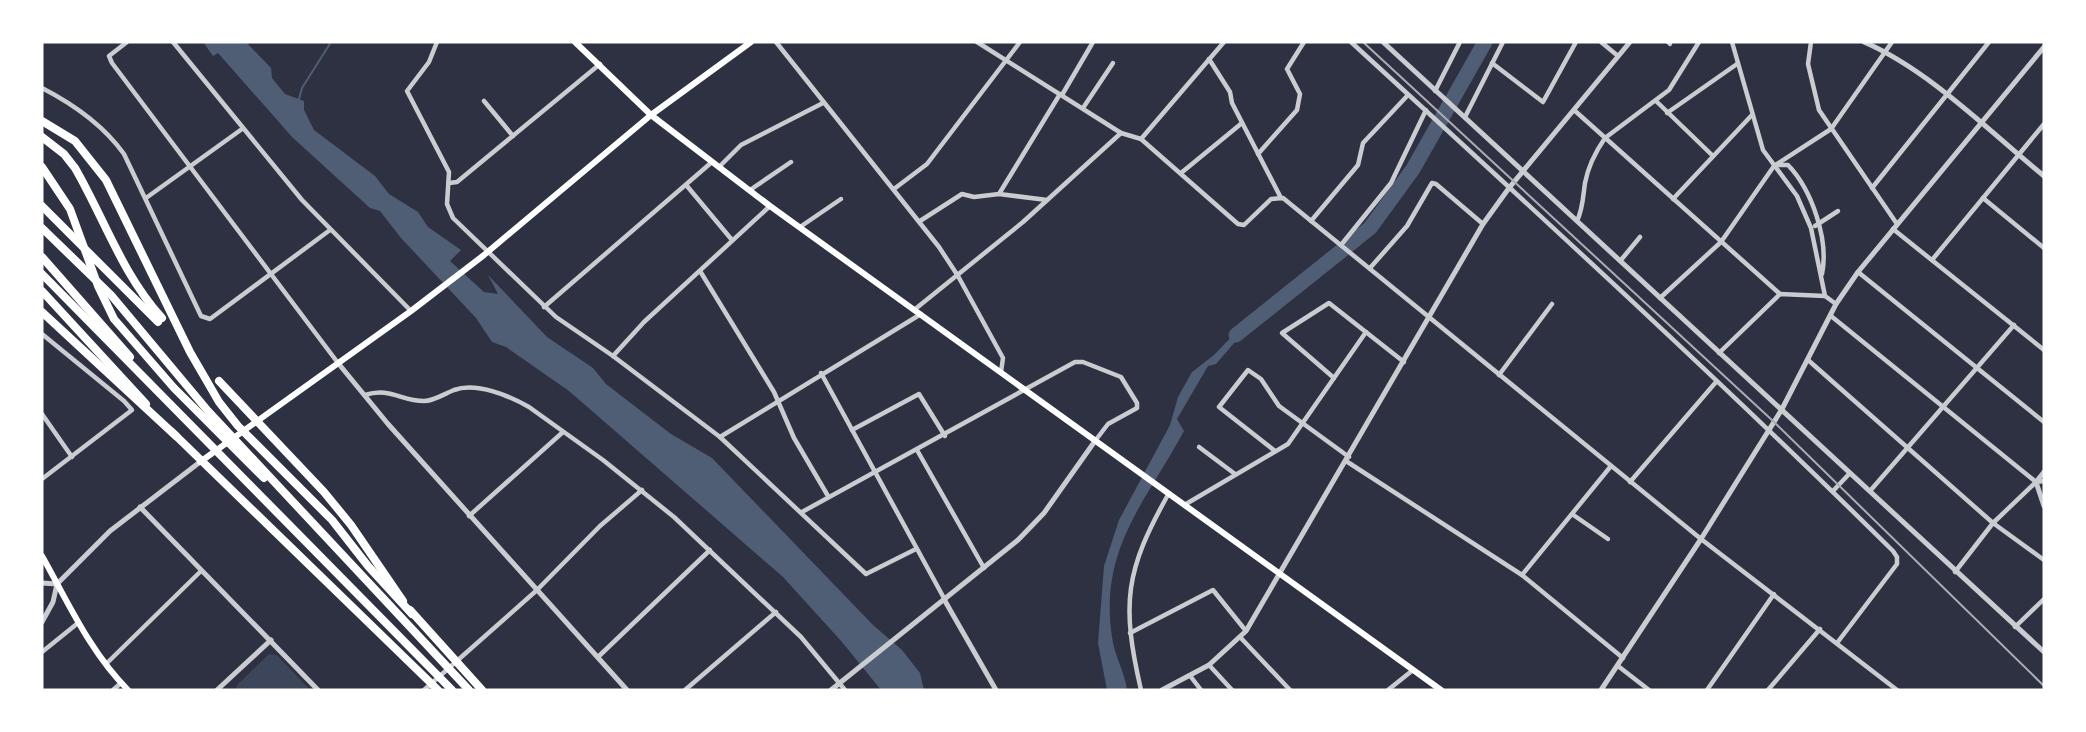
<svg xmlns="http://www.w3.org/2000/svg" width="2086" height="732" font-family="'IBM Plex Sans',sans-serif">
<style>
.green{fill:#3c4559}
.water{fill:#4f5d75}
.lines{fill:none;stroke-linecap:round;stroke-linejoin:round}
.stream{stroke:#4f5d75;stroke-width:2}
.river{stroke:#4f5d75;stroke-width:15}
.minor{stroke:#caccd0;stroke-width:4.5}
.tertiary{stroke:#caccd0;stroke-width:5}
.secondary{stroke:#fff;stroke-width:6}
.trunk{stroke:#fff;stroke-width:8}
.motorway{stroke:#fff;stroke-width:8}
.rail{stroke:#abadb3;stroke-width:2}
</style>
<rect width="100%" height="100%" fill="#2d3142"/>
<path class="green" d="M269 654 277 655 310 690H236L237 685Z"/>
<g class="water">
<path d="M203 42H246L271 68 272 78 285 94 304 101V110L314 130 375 176 389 194 418 212 428 227 461 250 450 261 484 292 498 294 488 275 547 337 593 368 606 384 671 434 712 458 873 625 902 650 920 673 924 690H881L842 642 783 577 569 391 506 347 492 342 476 318 401 238 380 211 370 208 292 137 218 53 213 56Z"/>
<path d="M1254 320 1216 364 1208 366 1177 419 1184 431C1145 503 1099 549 1112 637 1114 655 1125 672 1127 690H1107L1098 643 1104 566 1119 520 1170 425 1178 397 1192 372 1214 355 1237 331Z"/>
</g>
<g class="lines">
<path class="stream" d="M299 99 302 88 331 42"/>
<path class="river" d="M1236 335 1370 228 1413 169 1485 42"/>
<g class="minor">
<path d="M127 42 109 56 112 63 338 363"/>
<path d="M173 42 302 200 411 311"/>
<path d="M437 42 429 62 407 91 449 172 447 204 453 218 556 317 613 356 720 437 866 574 916 549"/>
<path d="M776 42 939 247 958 276 1003 358 1001 372"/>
<path d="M977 42 1121 133 1141 139 1238 224 1244 225 1271 199 1283 198 1701 539 1897 690"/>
<path d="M1351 42C1533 209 1717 377 1893 551L1897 557V564L1837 643"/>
<path d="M1601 42 1618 56"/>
<path d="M1668 42 1670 44"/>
<path d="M1732 42 1763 150 1797 196 1811 228 1825 296 1836 304"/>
<path d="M1811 42 1808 64 1819 110 1897 224"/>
<path d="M1209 59 1230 92 1232 103 1281 198"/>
<path d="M1492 63 1543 102 1576 42"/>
<path d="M42 88C73 104 104 126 124 154L201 316 210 319 330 230"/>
<path d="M1435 91 1460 42"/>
<path d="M1062 95 1093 42"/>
<path d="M484 101 513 136"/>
<path d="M1656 101 1713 156"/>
<path d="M1083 108 1113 63"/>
<path d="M1574 110 1780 294"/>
<path d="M1667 113 1737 64"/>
<path d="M1465 117 1503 42"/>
<path d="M1141 139 1224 42"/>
<path d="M1258 154 1297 110 1300 94 1287 69 1304 42"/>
<path d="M1779 165H1788C1812 190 1829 240 1822 274"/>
<path d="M719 167 741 145 823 103"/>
<path d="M1181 173 1242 123"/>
<path d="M449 183 457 182 600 64"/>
<path d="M687 186 732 240"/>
<path d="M1872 188 1989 42"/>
<path d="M894 189 927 164 1020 42"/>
<path d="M750 190 791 162"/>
<path d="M999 194 1047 200"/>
<path d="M146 198 242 129"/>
<path d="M1983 198 2044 248"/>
<path d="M1673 199 1751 116"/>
<path d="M920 221 962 194 974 197 999 194 1060 94"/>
<path d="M1311 221 1358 165 1363 143 1408 95"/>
<path d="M1577 221C1583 209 1583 196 1585 183 1588 167 1596 151 1605 138L1669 90 1699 42"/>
<path d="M1815 226 1838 211"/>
<path d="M800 227 841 199"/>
<path d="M1893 229 2044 350"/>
<path d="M1341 245 1391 183 1426 110"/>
<path d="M1621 260 1640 237"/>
<path d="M1932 260 2044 124"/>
<path d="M1370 268 1407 226 1432 183 1436 184 1483 224"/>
<path d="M700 271 774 392 794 438 828 496"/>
<path d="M1858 272 2044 422"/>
<path d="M1660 298 1721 242 1774 166 1831 129 1892 42"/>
<path d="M544 307 712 162"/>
<path d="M914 310 1023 222 1121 133"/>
<path d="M1831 316 2036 482"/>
<path d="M42 334 124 401 132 410 42 479"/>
<path d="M1719 353 1780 294 1825 296"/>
<path d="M613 356 644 322 770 206"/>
<path d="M1808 360 1993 523 2044 560"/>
<path d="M821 373 945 600"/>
<path d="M1499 375 1552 304"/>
<path d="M1334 378 1282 333 1329 303 1404 362"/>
<path d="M365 395C390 387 401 401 424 401 434 401 444 394 454 390 477 382 510 396 529 407L603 460 674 517 801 637 845 690"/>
<path d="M42 414 72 457"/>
<path d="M852 430 919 394 945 436"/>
<path d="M720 437 921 314"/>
<path d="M1199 447 1235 474"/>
<path d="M917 450 984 568"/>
<path d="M1275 451 1219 407 1248 370 1261 379 1279 406 1349 457"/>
<path d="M1346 461 1522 575 1623 658"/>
<path d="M1630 482 1716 382"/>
<path d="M1833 491 1850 473"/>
<path d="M1870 491 2014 325"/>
<path d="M1186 504 1288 444 1366 332"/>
<path d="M802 512 1075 362H1083L1121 377 1137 403V408L1108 424 1095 441"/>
<path d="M1572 514 1608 539"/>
<path d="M469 516 563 432"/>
<path d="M1955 572 1993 523 2036 482 2044 481"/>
<path d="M1522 575 1611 466"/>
<path d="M2015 627 2044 599"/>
<path d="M1130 633 1213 590 1246 631"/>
<path d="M1240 637 1290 690"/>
<path d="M42 652 78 623"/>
<path d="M598 657 710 550"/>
<path d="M106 664 201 571"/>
<path d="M1209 665 1232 690"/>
<path d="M1618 666 1649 690"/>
<path d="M1191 677 1201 690"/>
<path d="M113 690 121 683"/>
<path d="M424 690 537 590 600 526 642 490"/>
<path d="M685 690 776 612"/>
<path d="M1141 690C1121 603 1125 571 1169 493"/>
<path d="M1388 690 1413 670"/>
<path d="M1707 690 1774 594"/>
<path d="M1768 690 1820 629"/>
</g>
<g class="tertiary">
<path d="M1383 42 2044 652"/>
<path d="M1864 42C1929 70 1989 131 2044 176"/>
<path d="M338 363 388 424 627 690"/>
<path d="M2044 472 2036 482 2044 506"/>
<path d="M140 507 318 690"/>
<path d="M42 583 57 584"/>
<path d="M945 601 996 690"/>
<path d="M42 622 53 602 57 584 110 531 200 462"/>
<path d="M217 690 271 640"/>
<path d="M831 690 1018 540 1044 513 1095 441"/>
<path d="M1162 690 1209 665 1246 631 1483 224 1509 188 1630 42"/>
<path d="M1601 690 1701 539 1782 409 1836 304 1858 272 2044 47"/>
</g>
<g class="secondary">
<path d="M575 42 651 115 770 206 1441 690"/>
<path d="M200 462 411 311 484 255 651 115 751 42"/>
<path d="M42 556C68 602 90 652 128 690"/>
</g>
<g class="trunk">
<path d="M42 206 158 322"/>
<path d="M42 291 146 404"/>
<path d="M219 381 324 492 351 525 403 601"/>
<path d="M172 432 438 690"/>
<path d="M410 610 482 690"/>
</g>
<g class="motorway">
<path d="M42 121 75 141 106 180 190 352 219 402 238 426 332 520 368 566 412 614"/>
<path d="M42 137 64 154 75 168C104 218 122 274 162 318"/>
<path d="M42 167 70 209 98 286 114 319 174 388 264 478"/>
<path d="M42 228 111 295 208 411 469 690"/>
<path d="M42 257 130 357"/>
<path d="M42 274 452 690"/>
<path d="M42 312 176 436"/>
</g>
<path class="rail" d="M1363 42 1773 421 2044 686"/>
</g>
<rect width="2086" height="732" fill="none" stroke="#ffffff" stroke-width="87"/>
</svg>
